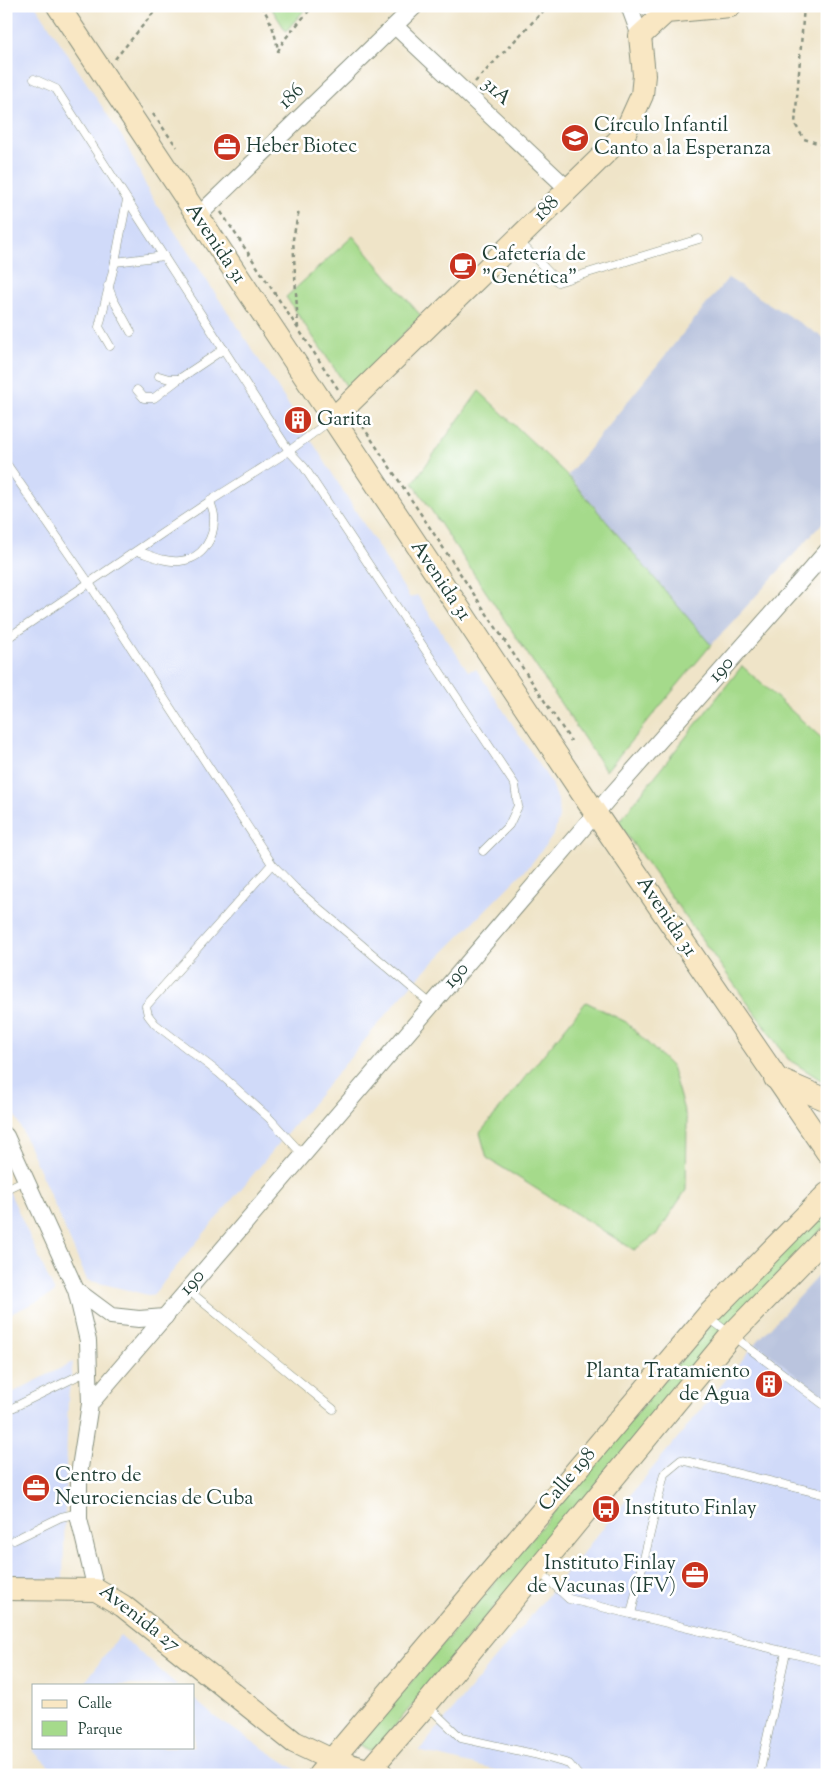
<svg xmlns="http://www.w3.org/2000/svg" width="833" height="1781" font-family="'Sorts Mill Goudy',serif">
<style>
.built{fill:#d0daf9}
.industrial{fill:#bac4de}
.green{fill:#a5da8b;stroke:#628c60}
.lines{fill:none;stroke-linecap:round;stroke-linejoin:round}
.lane-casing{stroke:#87907e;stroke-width:9}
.street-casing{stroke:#87907e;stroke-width:18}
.secondary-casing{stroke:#87907e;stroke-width:24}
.path{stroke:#87907e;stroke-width:2.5;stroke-dasharray:4 4;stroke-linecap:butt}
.lane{stroke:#fff;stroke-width:8}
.street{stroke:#fff;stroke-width:16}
.secondary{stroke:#f9e7c3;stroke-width:22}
.labels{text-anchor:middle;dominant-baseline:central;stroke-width:5;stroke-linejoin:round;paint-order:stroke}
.street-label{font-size:20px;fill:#1f3d34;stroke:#fff}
.poi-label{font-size:20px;fill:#1f3d34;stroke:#fff;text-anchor:start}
</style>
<rect width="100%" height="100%" fill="#fff"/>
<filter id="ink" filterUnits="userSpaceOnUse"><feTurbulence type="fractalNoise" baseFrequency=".02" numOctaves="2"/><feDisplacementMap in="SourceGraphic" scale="10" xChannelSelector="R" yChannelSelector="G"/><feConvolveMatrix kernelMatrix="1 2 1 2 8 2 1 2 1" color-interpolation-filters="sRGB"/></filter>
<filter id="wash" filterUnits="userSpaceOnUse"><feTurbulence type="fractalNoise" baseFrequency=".0096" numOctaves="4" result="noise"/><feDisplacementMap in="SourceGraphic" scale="20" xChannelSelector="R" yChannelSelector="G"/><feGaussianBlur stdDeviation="1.12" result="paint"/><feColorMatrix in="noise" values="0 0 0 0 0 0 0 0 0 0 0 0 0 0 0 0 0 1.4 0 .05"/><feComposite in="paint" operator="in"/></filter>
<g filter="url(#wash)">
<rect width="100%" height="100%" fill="#efe4c8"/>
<g class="built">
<path d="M6 6H36L124 140 150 194 292 410 284 415 298 435 305 430 410 598 417 595 468 671 476 669 552 784 558 800 559 817 554 834 531 864 409 987 152 1296 87 1280 6 1094Z"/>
<path d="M6 1184 55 1293 6 1316Z"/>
<path d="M756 1343 827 1399V1775H514L419 1751Z"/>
<path d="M73 1362 68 1399 63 1579 6 1577V1396Z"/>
<path d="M120 1635 177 1685H83Z"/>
<path d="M194 1699 216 1718 300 1772 298 1775H58L33 1751 36 1747H194Z"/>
</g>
<g class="industrial">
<path d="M728 278 827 340V518L711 645 568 475Z"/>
<path d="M827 1266V1399L756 1343Z"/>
</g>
<g class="green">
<path d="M270 6H308L286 31Z"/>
<path d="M353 236 421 316 349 390 286 297Z"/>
<path d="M479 391 568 476 711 645 606 771 413 483Z"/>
<path d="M742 666 827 743V1084L788 1059 618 823Z"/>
<path d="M586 1002 626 1022 671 1066 687 1121 686 1190 657 1234 634 1250 487 1158 480 1133Z"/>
<path d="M827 1203V1224L725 1330 379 1745 371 1751 365 1748 359 1744 716 1319Z"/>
</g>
</g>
<g filter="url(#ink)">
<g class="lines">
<defs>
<g id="lane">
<path d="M34 79 56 89 289 451 304 467 515 785 518 806 509 825 483 851"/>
<path d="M518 240 558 282 699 239"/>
<path d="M115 262 164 256"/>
<path d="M108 286 113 299 131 332"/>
<path d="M110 346 99 327 115 262 127 200"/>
<path d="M159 376 169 379H179"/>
<path d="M137 390 144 398H154L179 379 224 349"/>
<path d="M6 463 89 583 272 864 295 888 432 1005"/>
<path d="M137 551C150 555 166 563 180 561 203 559 215 538 214 516 214 511 211 505 210 501"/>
<path d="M6 639 210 501 289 451 331 420"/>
<path d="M272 864 146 1006 148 1015 155 1024 219 1073 269 1118 303 1155"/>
<path d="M6 1189 25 1180"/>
<path d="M188 1290 333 1409"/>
<path d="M709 1318 827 1407"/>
<path d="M6 1411 90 1370"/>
<path d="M14 1540 61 1517 79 1513"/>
<path d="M539 1571 569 1599 827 1662"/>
<path d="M631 1614 664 1474 681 1460 827 1495"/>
<path d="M429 1707 461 1738 534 1754 569 1764 578 1775"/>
<path d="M759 1775 786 1652"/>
</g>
<g id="street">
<path d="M629 6 640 36"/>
<path d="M643 6 666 12"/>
<path d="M395 26 568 189"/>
<path d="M197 217 415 6"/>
<path d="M6 1136 76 1290 88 1341 90 1404 79 1474V1519L96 1590"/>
<path d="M76 1290 111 1316 139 1319 165 1317"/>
<path d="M90 1404 608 799 827 551"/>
</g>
<g id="secondary">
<path d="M58 6 596 814 827 1152"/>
<path d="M333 419 624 135 642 95 644 75 640 36 666 12 730 6"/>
<path d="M775 1078 827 1100"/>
<path d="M6 1589 96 1590 123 1606 294 1742 332 1760 382 1774"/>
<path d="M319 1775 707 1316 827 1194"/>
<path d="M365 1775 426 1705 732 1334 827 1236"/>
</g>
</defs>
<use href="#lane" class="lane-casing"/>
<use href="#street" class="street-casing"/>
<use href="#secondary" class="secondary-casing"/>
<g class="path">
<path d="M261 6C271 19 276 36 278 51L284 40 313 6"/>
<path d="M804 6 795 124 804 139 827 146"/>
<path d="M115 59 159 6"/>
<path d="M475 82 548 6"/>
<path d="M153 114 177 147"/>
<path d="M221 212 338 389"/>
<path d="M298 328 293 239 299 210"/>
<path d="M358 419 571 741"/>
</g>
<use href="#lane" class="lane"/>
<use href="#street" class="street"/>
<use href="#secondary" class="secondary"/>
</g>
</g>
<defs>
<symbol id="school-disc" viewBox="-11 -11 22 22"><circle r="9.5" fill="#c8321e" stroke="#fff"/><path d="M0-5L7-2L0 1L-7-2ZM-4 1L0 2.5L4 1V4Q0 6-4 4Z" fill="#fff"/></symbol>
<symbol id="office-disc" viewBox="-11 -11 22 22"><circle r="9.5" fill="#c8321e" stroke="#fff"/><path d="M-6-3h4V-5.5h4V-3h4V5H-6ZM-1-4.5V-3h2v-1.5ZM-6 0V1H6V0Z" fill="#fff"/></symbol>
<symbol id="cafe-disc" viewBox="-11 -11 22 22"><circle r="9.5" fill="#c8321e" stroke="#fff"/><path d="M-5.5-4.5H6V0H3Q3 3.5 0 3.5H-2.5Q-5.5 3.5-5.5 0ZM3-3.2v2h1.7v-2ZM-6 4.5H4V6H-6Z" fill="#fff"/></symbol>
<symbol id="building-disc" viewBox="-11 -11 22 22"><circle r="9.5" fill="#c8321e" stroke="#fff"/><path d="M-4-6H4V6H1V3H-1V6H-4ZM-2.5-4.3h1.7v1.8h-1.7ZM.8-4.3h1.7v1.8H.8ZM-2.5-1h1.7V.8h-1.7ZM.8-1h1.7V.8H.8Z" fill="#fff"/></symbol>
<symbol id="bus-disc" viewBox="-11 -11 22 22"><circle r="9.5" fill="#c8321e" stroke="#fff"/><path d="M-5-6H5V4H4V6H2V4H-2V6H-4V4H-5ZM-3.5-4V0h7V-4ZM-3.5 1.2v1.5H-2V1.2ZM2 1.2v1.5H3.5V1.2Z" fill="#fff"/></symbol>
</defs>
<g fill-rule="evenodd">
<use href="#school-disc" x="559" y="122" width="32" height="32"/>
<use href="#office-disc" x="211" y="131" width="32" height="32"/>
<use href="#cafe-disc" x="447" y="250" width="32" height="32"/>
<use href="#building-disc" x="282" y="404" width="32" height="32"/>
<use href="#building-disc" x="753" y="1368" width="32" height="32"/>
<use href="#office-disc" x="20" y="1472" width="32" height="32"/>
<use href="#bus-disc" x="590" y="1493" width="32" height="32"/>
<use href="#office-disc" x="679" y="1559" width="32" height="32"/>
</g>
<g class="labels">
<g class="street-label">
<text transform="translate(496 92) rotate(43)">31A</text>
<text transform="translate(292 97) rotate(-44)">186</text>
<text transform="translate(547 209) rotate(-45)">188</text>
<text transform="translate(215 244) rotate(56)">Avenida 31</text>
<text transform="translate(440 581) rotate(56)">Avenida 31</text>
<text transform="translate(722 670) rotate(-49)">190</text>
<text transform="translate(666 917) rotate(56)">Avenida 31</text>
<text transform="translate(457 976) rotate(-49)">190</text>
<text transform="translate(193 1283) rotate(-49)">190</text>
<text transform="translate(568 1480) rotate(-50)">Calle 198</text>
<text transform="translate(139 1619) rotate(38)">Avenida 27</text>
</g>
<g class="poi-label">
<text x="594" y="126">Círculo Infantil<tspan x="594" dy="23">Canto a la Esperanza</tspan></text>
<text x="246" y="147">Heber Biotec</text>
<text x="482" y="255">Cafetería de<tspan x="482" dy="23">"Genética"</tspan></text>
<text x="317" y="420">Garita</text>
<text x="750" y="1372" text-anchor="end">Planta Tratamiento<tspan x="750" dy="23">de Agua</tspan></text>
<text x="55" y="1476">Centro de<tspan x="55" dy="23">Neurociencias de Cuba</tspan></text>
<text x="625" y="1509">Instituto Finlay</text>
<text x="676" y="1564" text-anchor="end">Instituto Finlay<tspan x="676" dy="23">de Vacunas (IFV)</tspan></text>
</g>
</g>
<rect width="833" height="1781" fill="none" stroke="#fff" stroke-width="25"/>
<rect x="32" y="1684" width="162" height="65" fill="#ffffff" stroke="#a5b1ae"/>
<rect x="42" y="1700" width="25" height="8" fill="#f9e7c3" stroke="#a5b1ae"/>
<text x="78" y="1708" font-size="15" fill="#1f3d34">Calle</text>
<rect x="42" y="1721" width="25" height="15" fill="#a5da8b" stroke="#a5b1ae"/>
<text x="78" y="1734" font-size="15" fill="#1f3d34">Parque</text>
</svg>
